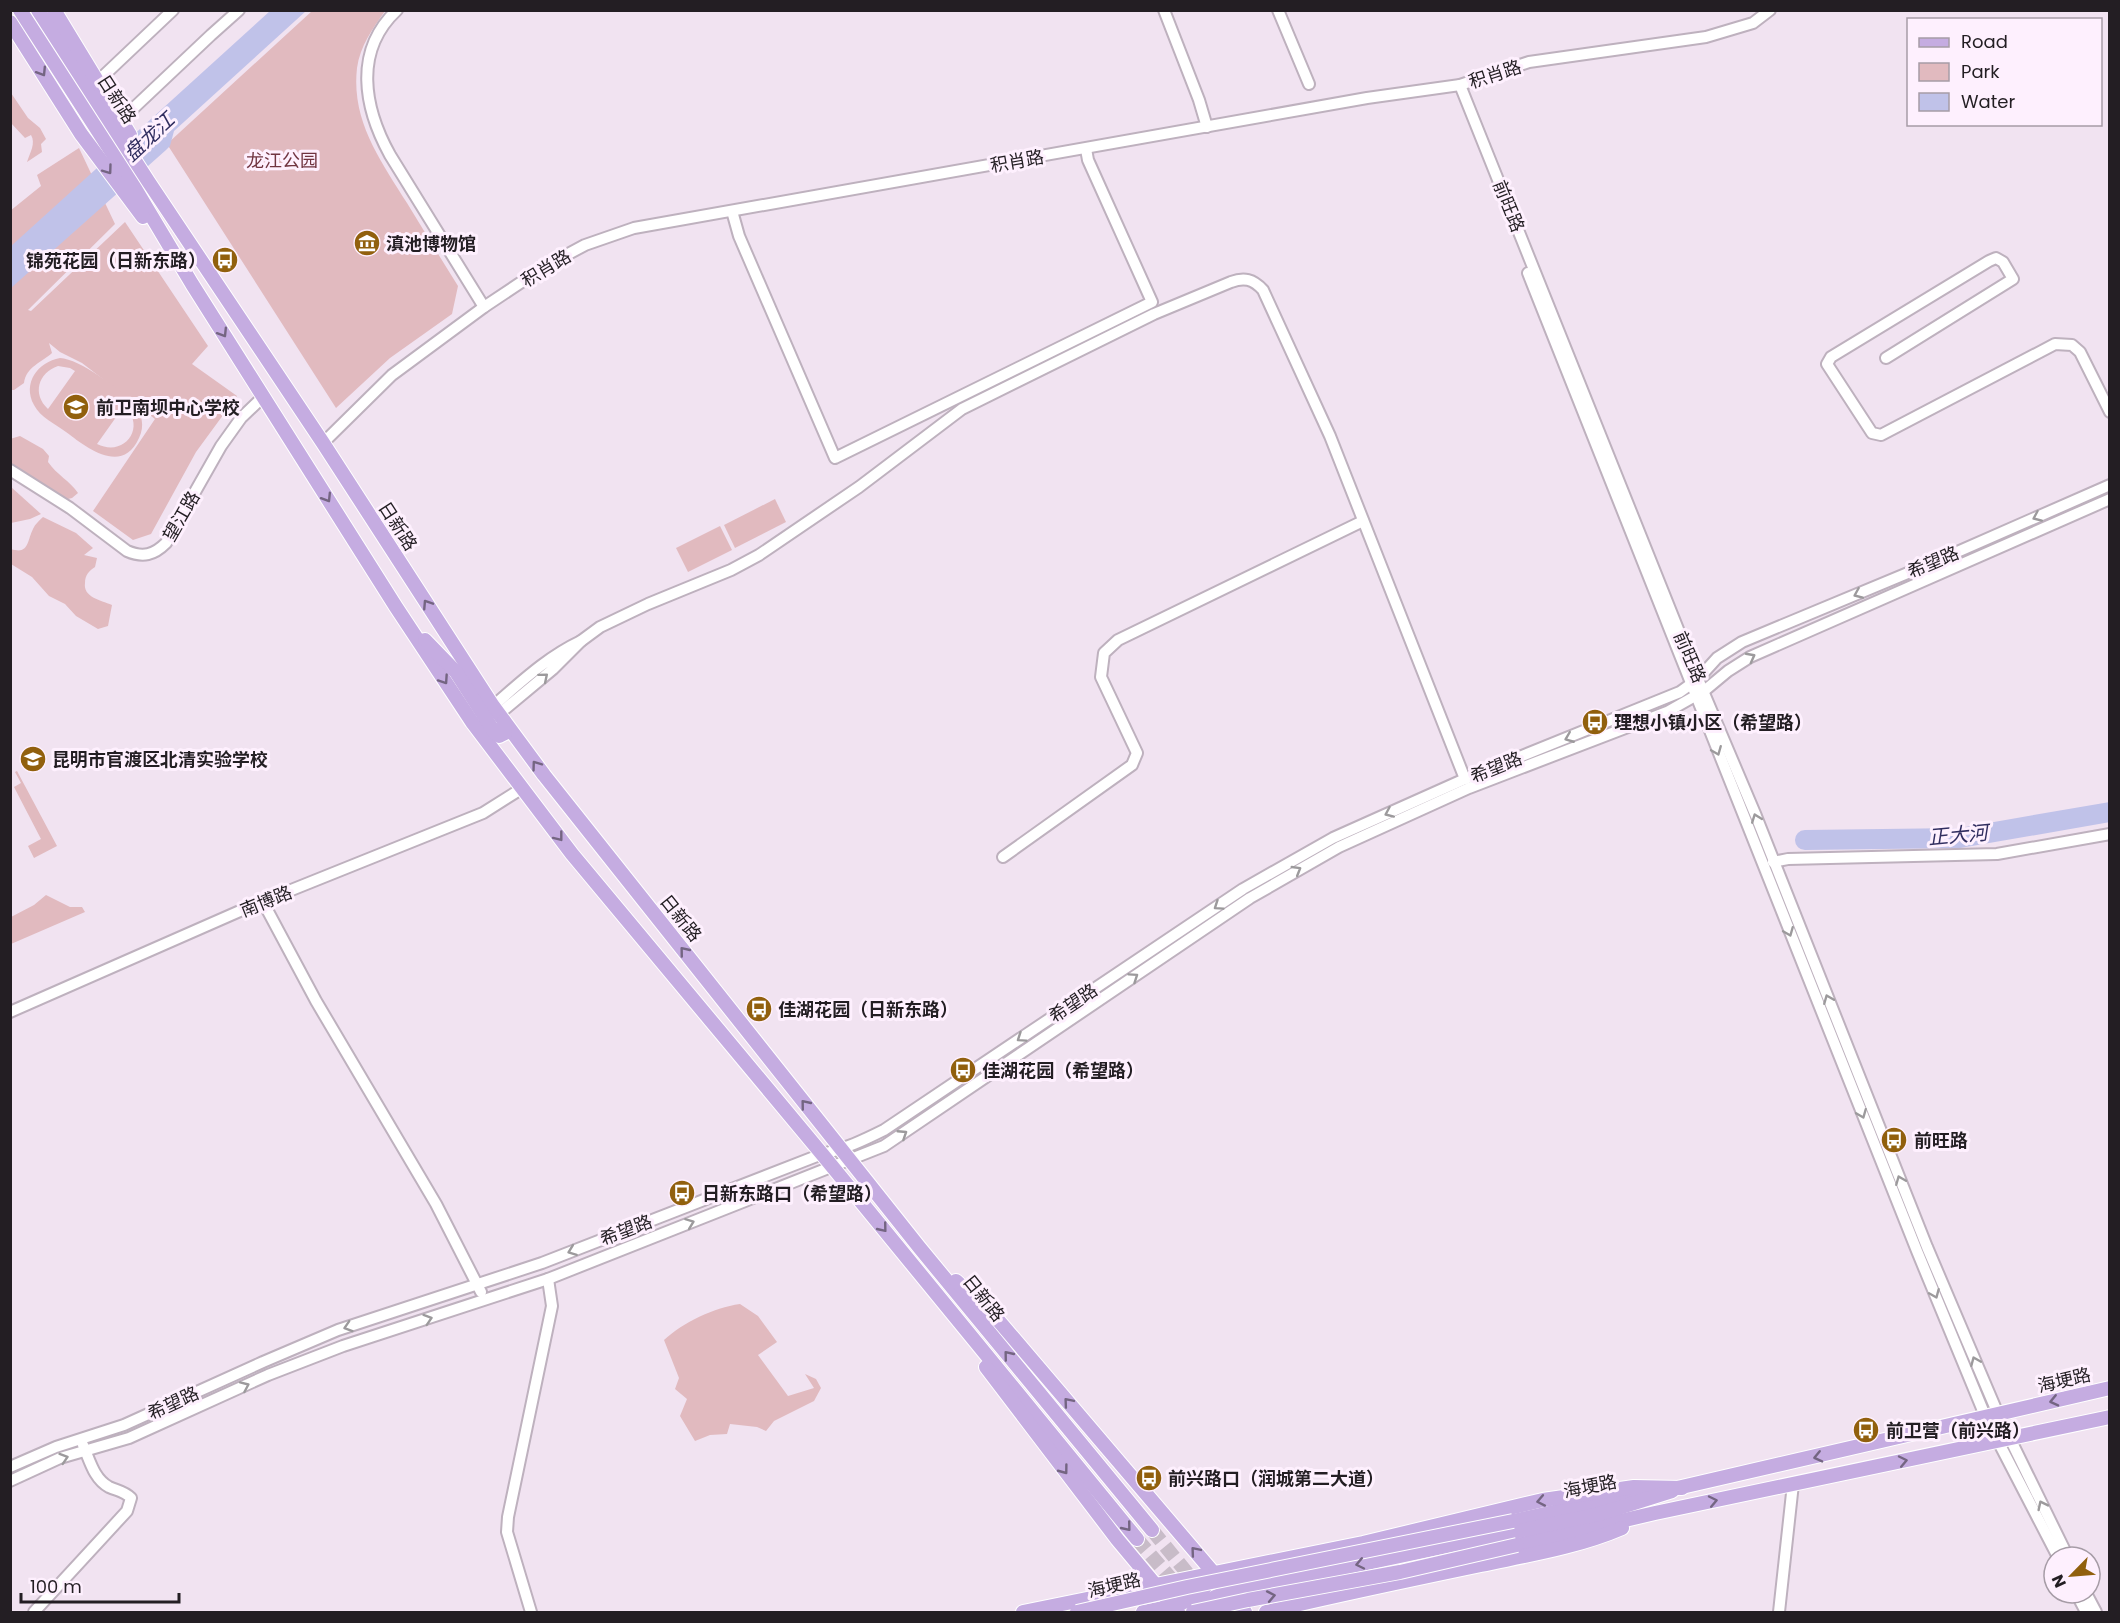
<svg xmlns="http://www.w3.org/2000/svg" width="2120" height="1623" font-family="Poppins,'Noto Sans SC',sans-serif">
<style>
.green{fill:#e1babf;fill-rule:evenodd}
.water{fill:#c0c2e9}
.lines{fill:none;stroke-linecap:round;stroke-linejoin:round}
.river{stroke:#c0c2e9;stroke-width:20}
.major-tunnel{stroke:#c8bcc8;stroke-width:14;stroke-dasharray:14 7;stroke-linecap:butt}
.minor-casing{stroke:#beb1be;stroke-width:14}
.major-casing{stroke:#fff;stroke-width:16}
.minor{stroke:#fff;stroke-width:10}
.major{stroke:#c5ace1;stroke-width:14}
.major-bridge-casing{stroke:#fff;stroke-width:16;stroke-linecap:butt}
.major-bridge{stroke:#c5ace1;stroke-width:14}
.oneway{stroke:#746582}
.oneway2{stroke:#9c9a9c}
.labels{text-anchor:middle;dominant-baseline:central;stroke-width:6;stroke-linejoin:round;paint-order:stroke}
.street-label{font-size:18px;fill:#231e23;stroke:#fef0fe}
.park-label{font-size:18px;fill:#703440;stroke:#fef0fe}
.poi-label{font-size:18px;font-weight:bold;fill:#231e23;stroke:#fef0fe;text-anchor:start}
.water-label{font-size:20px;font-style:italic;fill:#312e60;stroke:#fef0fe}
</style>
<rect width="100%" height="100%" fill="#f1e3f1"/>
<g class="green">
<path d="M312 11H385C373 28 360 46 357 68 351 121 381 161 407 203 424 231 441 259 458 286L452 314 390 358 336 408 167 144Z"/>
<path d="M11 93 28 118 40 128 46 139 41 144 42 152 27 162C30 153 36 143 31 135L25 138 11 123Z"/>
<path d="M79 148 115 224 28 310 31 311 125 222 208 346 192 364 237 396 196 452 151 534 133 540 93 511 155 419 82 363 60 352 49 343 52 353C42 362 26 367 24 383L14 390H12L10 211 41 186 37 175Z"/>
<path d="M60 358C80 359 119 389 134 403 142 414 145 426 139 438 122 476 86 447 66 432 55 424 40 417 34 405 22 383 38 362 60 358ZM58 366 70 368 75 371 48 409C32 394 38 373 58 366ZM124 406C147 426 125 458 97 444Z"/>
<path d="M20 436 43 449 49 456 48 462C57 475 70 481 78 493L72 498 64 500 19 469 11 466 10 439Z"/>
<path d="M11 487 41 514 30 519 11 523Z"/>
<path d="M775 499 786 522 735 548 724 525Z"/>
<path d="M43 517 76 533 93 548 84 555 97 558 95 567C89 571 85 575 85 583 83 597 100 600 112 605L108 626 98 629 76 616 65 604 49 596 32 577 11 564V549C29 555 27 541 33 529 35 524 39 521 43 517Z"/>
<path d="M720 526 732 550 688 572 676 548Z"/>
<path d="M17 771 57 846 34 858 28 846 41 839 14 787 21 783 15 772Z"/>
<path d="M46 895 70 907H82L85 912 11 944V917L34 905Z"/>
<path d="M740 1304 758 1316 777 1342 758 1355 788 1396 814 1388 805 1374 816 1379 821 1388 814 1401 774 1421 766 1431 757 1427 730 1424 727 1434 710 1435 695 1441 680 1416 687 1399 675 1389 679 1378 664 1340C684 1322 713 1308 740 1304Z"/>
</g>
<path class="water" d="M270 11H306L174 131 170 146 166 150 11 288 10 247Z"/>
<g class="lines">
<path class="river" d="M1805 840 1960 838 2110 812"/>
<g class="major-tunnel">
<path d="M1152 1530 1197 1585"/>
<path d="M1137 1539 1179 1588"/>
</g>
<defs>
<g id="minor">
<path d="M397 10C353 51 364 108 390 155L484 307"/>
<path d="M1164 10 1199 100 1207 127"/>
<path d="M1278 10 1309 84"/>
<path d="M98 81 173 10"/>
<path d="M1460 85 1698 679 1756 816 1927 1247 1998 1414 2068 1557"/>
<path d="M121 120 211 35 239 10"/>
<path d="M732 211 739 236 835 458 1152 302 1088 160 1086 149"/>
<path d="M1528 273 1917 1251 1986 1418 2058 1557"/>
<path d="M1886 358 2013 279 2003 262 1996 258 1989 261 1831 357 1827 364 1872 433 1881 435 2055 344 2072 345 2080 352 2110 412"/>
<path d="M323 443 392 375 484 307 544 267 585 245 634 228 1367 98 1460 85 1529 62 1706 37 1753 23 1770 10"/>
<path d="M10 470 70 508 127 551C143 558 154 555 166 543L221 446 241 418 263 397"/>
<path d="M581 641 600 627 648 604 731 570 759 555 859 487 962 409 1154 314 1231 282C1244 277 1253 279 1263 290L1330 436 1465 779"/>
<path d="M493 706C521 682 547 657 581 641L553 669 499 714"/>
<path d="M1003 857 1132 765 1137 753 1101 677 1104 653 1118 640 1363 521"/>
<path d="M1773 862 1788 859 1997 854 2110 834"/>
<path d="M263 902 316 1001 436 1204 481 1292"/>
<path d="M10 1012 249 907 483 813 521 789"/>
<path d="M10 1467 56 1447 124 1425 263 1362 338 1330 542 1263 822 1154C845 1149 864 1140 884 1130L1243 889 1333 838 1465 779 1680 692 1698 679 1717 658 1742 642 1939 560 2110 485"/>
<path d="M10 1481 60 1458 129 1438 268 1375 343 1346 548 1279 884 1146 1250 898 1339 847 1469 788 1667 712 1704 691 1728 671 1750 657 2110 499"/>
<path d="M2076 1593 2086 1612"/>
<path d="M2086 1593 2096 1612"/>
<path d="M34 1612 127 1511 131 1498C124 1491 118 1491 109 1487 94 1479 90 1461 83 1445"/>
<path d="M531 1612 507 1532 508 1517 552 1306 548 1279"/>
<path d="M1779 1612 1793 1484"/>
</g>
<g id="major">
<path d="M20 10 136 190 192 284 396 607 472 722 572 854 822 1154 1137 1539"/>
<path d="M38 10 148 181 323 443 493 706 544 775 919 1247 1152 1530"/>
<path d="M54 10 130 135"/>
<path d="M10 22 81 134 143 217"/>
<path d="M425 640 456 672 495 733 499 736 505 733 504 721"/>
<path d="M956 1281 998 1320 1217 1577"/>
<path d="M986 1367 1117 1539 1178 1612"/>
<path d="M1673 1489 2110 1388"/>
<path d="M1513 1521 1585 1505 1637 1496"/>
<path d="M1517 1545 1655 1513 2110 1417"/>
<path d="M1231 1595 1245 1612"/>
<path d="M1023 1612 1363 1543 1543 1500 1634 1487 1682 1488"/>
<path d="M1143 1612C1170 1607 1198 1604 1212 1576"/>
<path d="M1198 1612C1206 1600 1215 1596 1229 1592L1599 1514 1672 1491"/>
<path d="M1266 1612C1337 1595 1409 1580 1481 1565 1528 1555 1578 1547 1622 1528"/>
</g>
</defs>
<use href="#minor" class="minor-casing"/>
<use href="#major" class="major-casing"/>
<use href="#minor" class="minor"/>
<use href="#major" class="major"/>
<defs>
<g id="major-bridge">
<path d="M1077 1612 1187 1587 1513 1521"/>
<path d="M1193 1612 1248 1600 1400 1572 1517 1545"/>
</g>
</defs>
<use href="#major-bridge" class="major-bridge-casing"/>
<use href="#major-bridge" class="major-bridge"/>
</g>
<defs><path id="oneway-chevron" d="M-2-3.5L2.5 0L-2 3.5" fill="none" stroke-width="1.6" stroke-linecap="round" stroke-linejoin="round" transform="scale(1.5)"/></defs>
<g class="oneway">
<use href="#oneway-chevron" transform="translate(42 72) rotate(58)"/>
<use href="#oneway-chevron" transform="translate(108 170) rotate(54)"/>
<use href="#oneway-chevron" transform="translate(223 333) rotate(58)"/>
<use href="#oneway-chevron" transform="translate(327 498) rotate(58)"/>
<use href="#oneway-chevron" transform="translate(427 604) rotate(-123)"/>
<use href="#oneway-chevron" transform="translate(444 680) rotate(56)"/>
<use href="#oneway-chevron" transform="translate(536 765) rotate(-126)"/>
<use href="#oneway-chevron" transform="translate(559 837) rotate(52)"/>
<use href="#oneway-chevron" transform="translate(684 951) rotate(-129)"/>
<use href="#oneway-chevron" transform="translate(805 1104) rotate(-129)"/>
<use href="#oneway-chevron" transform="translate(883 1228) rotate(51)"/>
<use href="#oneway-chevron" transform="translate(1008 1355) rotate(-129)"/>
<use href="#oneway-chevron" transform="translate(2054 1401) rotate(167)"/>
<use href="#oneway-chevron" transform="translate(1068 1402) rotate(-130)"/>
<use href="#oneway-chevron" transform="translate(1818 1457) rotate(167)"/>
<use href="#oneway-chevron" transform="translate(1903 1461) rotate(-12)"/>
<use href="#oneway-chevron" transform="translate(1064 1470) rotate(53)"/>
<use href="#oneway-chevron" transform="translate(1541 1501) rotate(169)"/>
<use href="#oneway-chevron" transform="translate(1713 1501) rotate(-12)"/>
<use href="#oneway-chevron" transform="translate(1127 1527) rotate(51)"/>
<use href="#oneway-chevron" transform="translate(1195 1551) rotate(-130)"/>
<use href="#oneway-chevron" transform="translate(1360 1564) rotate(168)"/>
<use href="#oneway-chevron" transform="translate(1271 1596) rotate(-11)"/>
</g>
<g class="oneway2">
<use href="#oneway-chevron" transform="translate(2037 517) rotate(156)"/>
<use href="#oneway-chevron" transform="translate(1858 594) rotate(157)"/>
<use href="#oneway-chevron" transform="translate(1751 657) rotate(-28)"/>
<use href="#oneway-chevron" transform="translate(544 677) rotate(-40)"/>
<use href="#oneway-chevron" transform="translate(1569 738) rotate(158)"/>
<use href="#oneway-chevron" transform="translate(1717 751) rotate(68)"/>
<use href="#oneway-chevron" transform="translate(1389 813) rotate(156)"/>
<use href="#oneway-chevron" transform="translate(1756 818) rotate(-111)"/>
<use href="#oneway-chevron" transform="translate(1297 870) rotate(-31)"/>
<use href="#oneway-chevron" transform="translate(1218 906) rotate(146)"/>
<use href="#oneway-chevron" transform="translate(1789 932) rotate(68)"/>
<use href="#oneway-chevron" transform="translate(1134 977) rotate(-34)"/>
<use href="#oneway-chevron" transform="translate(1828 999) rotate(-112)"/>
<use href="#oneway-chevron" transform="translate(1021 1038) rotate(146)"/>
<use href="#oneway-chevron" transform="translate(1862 1114) rotate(68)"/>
<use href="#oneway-chevron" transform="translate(903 1134) rotate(-33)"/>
<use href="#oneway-chevron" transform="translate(1900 1180) rotate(-112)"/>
<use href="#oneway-chevron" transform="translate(690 1223) rotate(-21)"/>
<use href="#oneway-chevron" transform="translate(572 1251) rotate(159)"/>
<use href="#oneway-chevron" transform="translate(1935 1294) rotate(67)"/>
<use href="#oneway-chevron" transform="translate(428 1319) rotate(-18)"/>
<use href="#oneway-chevron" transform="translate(348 1327) rotate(162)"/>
<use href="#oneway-chevron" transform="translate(1975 1361) rotate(-113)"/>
<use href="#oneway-chevron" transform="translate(245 1386) rotate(-24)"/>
<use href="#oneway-chevron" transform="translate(64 1458) rotate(-18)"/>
<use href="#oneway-chevron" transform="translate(2042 1505) rotate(-116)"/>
</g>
<defs>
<symbol id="museum-disc" viewBox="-11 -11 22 22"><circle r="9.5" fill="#91600d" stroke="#fef0fe"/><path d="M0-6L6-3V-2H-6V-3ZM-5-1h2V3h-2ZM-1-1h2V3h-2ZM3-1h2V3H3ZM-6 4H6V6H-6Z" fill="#fff"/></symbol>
<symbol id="bus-disc" viewBox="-11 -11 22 22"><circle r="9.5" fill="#91600d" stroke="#fef0fe"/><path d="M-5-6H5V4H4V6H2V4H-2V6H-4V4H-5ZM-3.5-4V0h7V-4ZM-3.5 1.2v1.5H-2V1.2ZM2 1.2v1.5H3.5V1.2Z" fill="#fff"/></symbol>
<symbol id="school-disc" viewBox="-11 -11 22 22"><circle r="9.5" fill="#91600d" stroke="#fef0fe"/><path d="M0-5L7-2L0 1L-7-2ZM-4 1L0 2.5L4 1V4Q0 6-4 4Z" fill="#fff"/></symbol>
</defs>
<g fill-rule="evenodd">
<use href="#museum-disc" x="352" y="228" width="30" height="30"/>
<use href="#bus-disc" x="210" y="245" width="30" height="30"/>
<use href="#school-disc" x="61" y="392" width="30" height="30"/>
<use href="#bus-disc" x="1580" y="707" width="30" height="30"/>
<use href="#school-disc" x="18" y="744" width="30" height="30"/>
<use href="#bus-disc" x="744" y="994" width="30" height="30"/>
<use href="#bus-disc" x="948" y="1055" width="30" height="30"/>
<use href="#bus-disc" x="1879" y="1125" width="30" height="30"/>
<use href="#bus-disc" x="667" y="1178" width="30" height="30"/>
<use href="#bus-disc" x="1851" y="1415" width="30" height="30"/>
<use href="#bus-disc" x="1134" y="1463" width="30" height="30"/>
</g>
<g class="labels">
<g class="street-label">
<text transform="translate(1495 74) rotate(-18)">积肖路</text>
<text transform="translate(117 99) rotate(57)">日新路</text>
<text transform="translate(1017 161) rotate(-10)">积肖路</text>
<text transform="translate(1509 206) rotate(68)">前旺路</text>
<text transform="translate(546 268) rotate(-31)">积肖路</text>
<text transform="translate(181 516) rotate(-60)">望江路</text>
<text transform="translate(398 526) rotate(57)">日新路</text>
<text transform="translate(1933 562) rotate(-23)">希望路</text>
<text transform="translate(1690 657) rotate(67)">前旺路</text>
<text transform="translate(1496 767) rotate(-22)">希望路</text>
<text transform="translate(266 901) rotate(-22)">南博路</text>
<text transform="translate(681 918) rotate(51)">日新路</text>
<text transform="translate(1073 1003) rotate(-34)">希望路</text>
<text transform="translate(626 1230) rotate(-21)">希望路</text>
<text transform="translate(984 1298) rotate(51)">日新路</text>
<text transform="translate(2064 1380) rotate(-13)">海埂路</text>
<text transform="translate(173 1403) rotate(-25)">希望路</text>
<text transform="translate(1590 1486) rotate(-11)">海埂路</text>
<text transform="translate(1114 1585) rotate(-13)">海埂路</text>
</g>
<g class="park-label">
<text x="282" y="160">龙江公园</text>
</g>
<g class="poi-label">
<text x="386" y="243">滇池博物馆</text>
<text x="206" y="260" text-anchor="end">锦苑花园（日新东路）</text>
<text x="96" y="407">前卫南坝中心学校</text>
<text x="1614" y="722">理想小镇小区（希望路）</text>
<text x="52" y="759">昆明市官渡区北清实验学校</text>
<text x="778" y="1009">佳湖花园（日新东路）</text>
<text x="982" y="1070">佳湖花园（希望路）</text>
<text x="1914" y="1140">前旺路</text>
<text x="702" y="1193">日新东路口（希望路）</text>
<text x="1886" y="1430">前卫营（前兴路）</text>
<text x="1168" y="1478">前兴路口（润城第二大道）</text>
</g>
<g class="water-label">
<text transform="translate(149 137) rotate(-43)">盘龙江</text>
<text transform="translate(1958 835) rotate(-5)">正大河</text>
</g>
</g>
<rect width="2120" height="1623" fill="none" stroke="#231e23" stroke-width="24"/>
<rect x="1907" y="18" width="195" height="108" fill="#fef0fe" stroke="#a69ca6" stroke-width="1.5"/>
<rect x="1919" y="38" width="30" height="9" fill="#c5ace1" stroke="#a69ca6" stroke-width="1.5"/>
<text x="1961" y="48" font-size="18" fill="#231e23">Road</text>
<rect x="1919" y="63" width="30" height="18" fill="#e1babf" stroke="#a69ca6" stroke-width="1.5"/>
<text x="1961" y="78" font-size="18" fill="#231e23">Park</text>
<rect x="1919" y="93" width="30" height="18" fill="#c0c2e9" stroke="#a69ca6" stroke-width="1.5"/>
<text x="1961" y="108" font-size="18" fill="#231e23">Water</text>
<g transform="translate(2072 1575) rotate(245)"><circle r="28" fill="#fef0fe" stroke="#a69ca6" stroke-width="1.5"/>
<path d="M0-4.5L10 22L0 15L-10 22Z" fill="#91600d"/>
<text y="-9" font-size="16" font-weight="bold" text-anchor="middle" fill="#231e23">N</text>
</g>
<path d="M21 1593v9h158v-9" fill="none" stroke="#231e23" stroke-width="3"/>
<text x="30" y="1593" font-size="18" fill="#231e23" stroke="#fef0fe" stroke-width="4.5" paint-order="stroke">100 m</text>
</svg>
